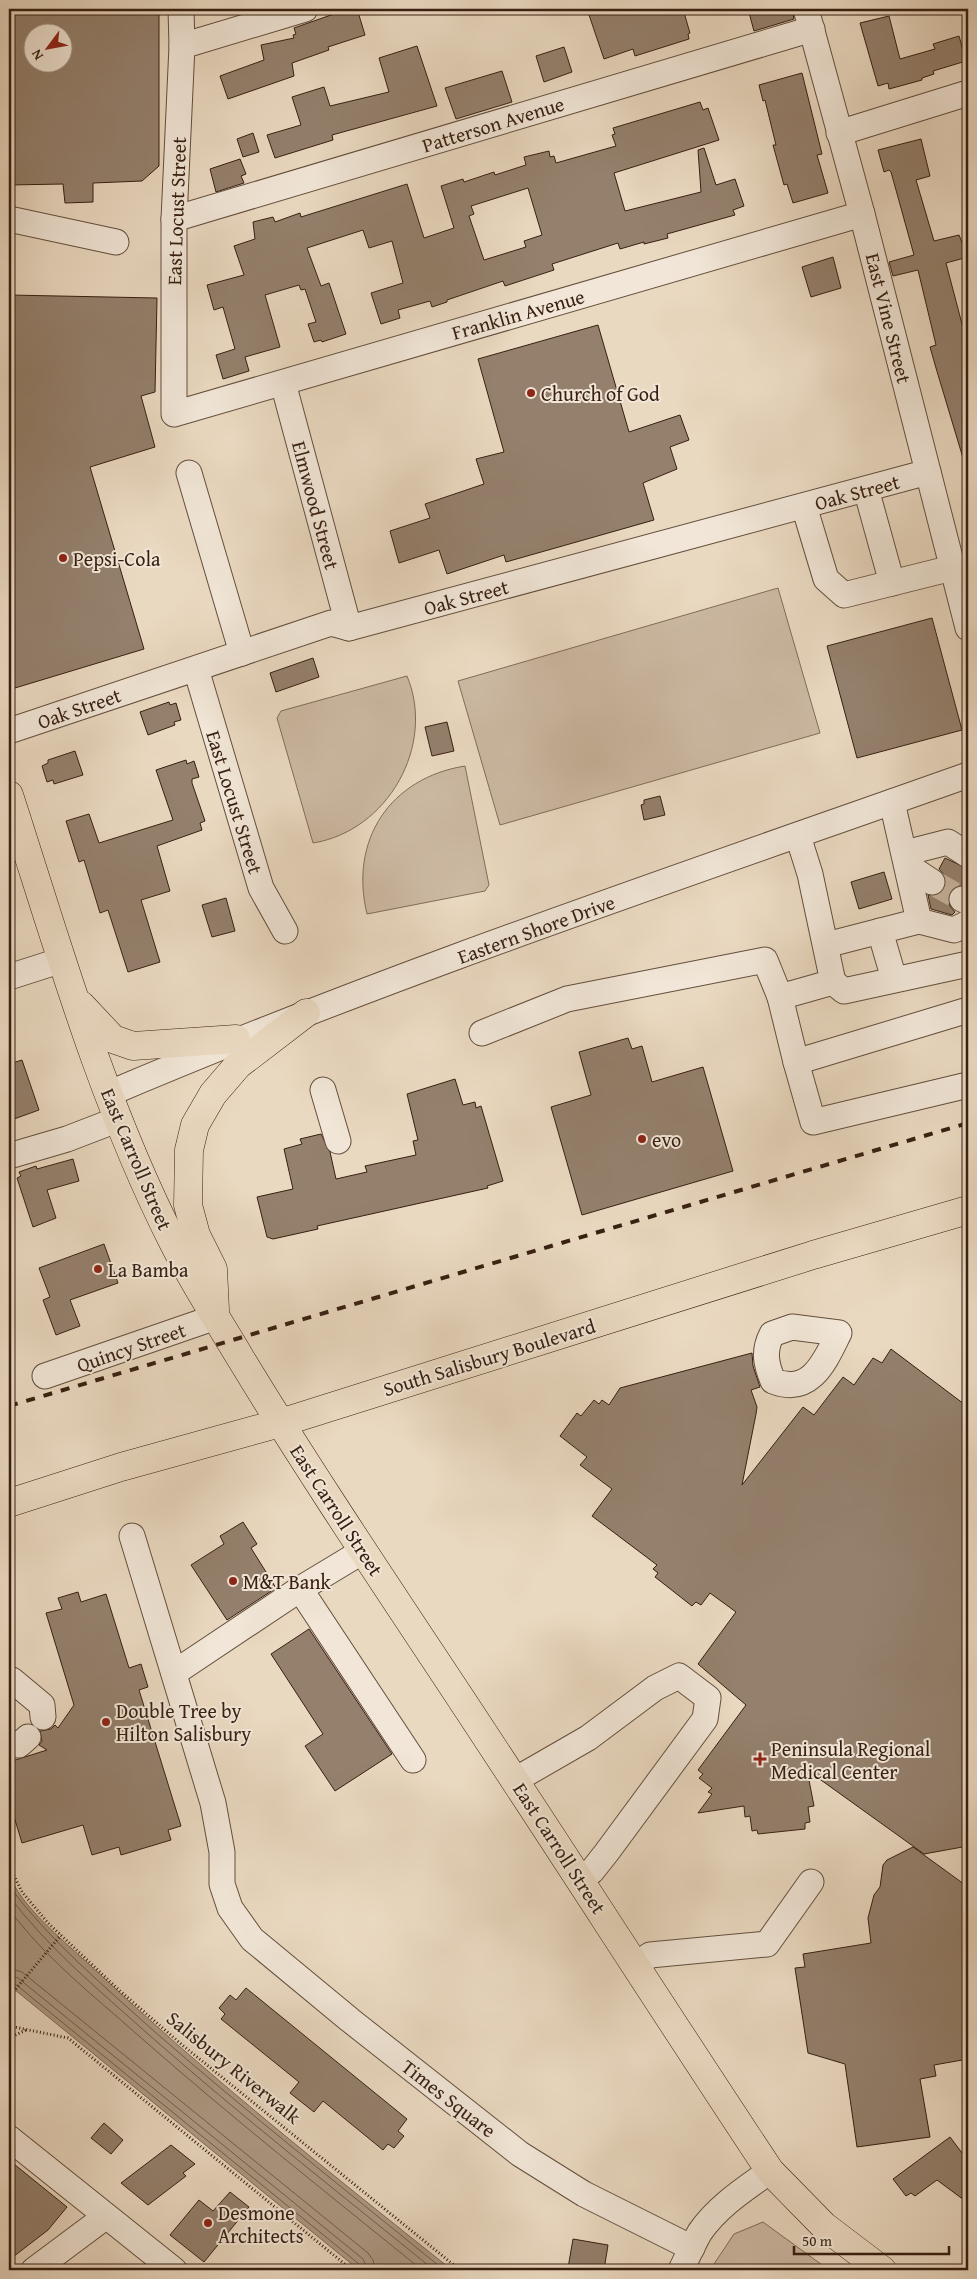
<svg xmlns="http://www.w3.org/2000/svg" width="977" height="2279" font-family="'Gentium Book Plus',serif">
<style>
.green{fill:#ccb9a3;stroke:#826c5a}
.water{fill:#ad9a85;stroke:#7e6957}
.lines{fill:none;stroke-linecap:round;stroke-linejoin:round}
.shore{stroke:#725c4b;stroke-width:1}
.building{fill:#94806d;stroke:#371f11;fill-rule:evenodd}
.minor-tunnel{stroke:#c6b49e;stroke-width:25;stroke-dasharray:25 12;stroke-linecap:butt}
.minor-casing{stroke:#644e3d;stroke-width:27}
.major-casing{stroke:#371f11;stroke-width:29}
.path{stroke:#371f11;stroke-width:3;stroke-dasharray:1 2.5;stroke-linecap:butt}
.minor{stroke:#f1e6d7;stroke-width:25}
.major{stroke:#ead9c1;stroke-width:28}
.rail{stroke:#371f11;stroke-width:4;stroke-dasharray:9 9;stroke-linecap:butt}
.poi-dot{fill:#8f2418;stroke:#f1e6d7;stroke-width:2}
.labels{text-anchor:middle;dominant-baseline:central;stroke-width:4;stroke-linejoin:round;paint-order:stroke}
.street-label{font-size:20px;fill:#371f11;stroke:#f1e6d7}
.poi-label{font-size:20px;fill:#371f11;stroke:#f1e6d7;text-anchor:start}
</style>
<rect width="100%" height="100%" fill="#ead9c1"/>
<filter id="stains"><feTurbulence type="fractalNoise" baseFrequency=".004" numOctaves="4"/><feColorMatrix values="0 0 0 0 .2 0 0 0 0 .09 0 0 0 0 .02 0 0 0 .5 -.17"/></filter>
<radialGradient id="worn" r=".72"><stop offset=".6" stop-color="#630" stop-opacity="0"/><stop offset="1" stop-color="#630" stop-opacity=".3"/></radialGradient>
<g class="green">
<path d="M778 588 820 733 500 825 458 681Z"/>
<path d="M407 676C436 745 388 831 313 843L277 718 281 711Z"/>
<path d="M465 766 489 885 485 891 367 914C349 840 390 778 465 766Z"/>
<path d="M763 2222 829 2270H710L734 2234Z"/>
</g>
<path class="water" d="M9 1874C20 1906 66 1943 91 1966 205 2074 329 2172 452 2270H359L9 1985Z"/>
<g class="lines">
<g class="shore">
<path d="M9 1886C50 1941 104 1986 155 2032 249 2114 347 2191 444 2270"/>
<path d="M9 1896C48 1948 100 1991 148 2034 241 2116 338 2192 434 2270"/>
<path d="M9 1909C44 1957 94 1996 139 2036 231 2117 327 2193 422 2270"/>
<path d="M9 1968 22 1972 368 2253 373 2260 375 2270"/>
<path d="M9 1975 18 1978 363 2259 368 2270"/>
<path d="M9 1982 14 1983 359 2264 361 2270"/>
</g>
</g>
<g class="building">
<path d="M9 9H159V166L142 181 93 183V202L65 203 63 184 9 185ZM32 32H62V62H32Z"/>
<path d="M348 9H353L354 14 358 12 365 35 328 47 329 50 292 63 294 76 228 99 220 76 264 60 261 45 294 38 293 35 296 34 294 28Z"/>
<path d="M587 9H683L690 33 688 34 689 39 635 56 633 49 604 59Z"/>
<path d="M748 9H792L794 19 754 31Z"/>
<path d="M889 16 900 59 935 49 933 44 959 36 966 61 933 71 934 74 922 78V80L889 89 888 83 878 86 860 23Z"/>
<path d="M417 46 437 106 332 135 333 140 275 158 267 135 301 125 292 97 324 87 330 106 389 92 379 58Z"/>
<path d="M564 47 572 72 544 82 536 56Z"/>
<path d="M502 71 512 102 456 119 445 88Z"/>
<path d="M802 73 822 154 817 155 828 193 793 203 787 184 784 185 773 145H776L765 100 763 101 759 85Z"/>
<path d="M700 102 703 110 708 108 719 140 614 173 625 211 701 192 698 150 704 148 716 185 735 179 744 206 733 210 735 215 667 234 668 238 644 244V242L620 249 618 243 552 264 554 270 505 286 503 281 447 300V302L432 307 430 301 398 310 400 318 381 324 371 293 403 283 392 241 369 248 363 230 307 248 321 286 329 283 346 334 322 342 321 340 314 342 308 324 316 322 305 289 301 290 299 285 265 295 280 347 245 357 249 371 223 379 216 355 235 349 223 307 214 310 207 285 244 275 234 246 255 239 253 222 273 217 275 222 300 213 301 217 407 184 424 238 454 228 441 186 463 179 464 182 494 172 495 175 526 165 524 157 549 151 550 157 554 156 556 163 616 146 612 135 615 134 613 128ZM528 188 542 235 524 241 526 247 484 260 469 216 474 214 471 206Z"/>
<path d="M253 133 259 152 243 157 237 139Z"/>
<path d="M921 139 930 176 916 180 934 241 959 235 968 257 946 263 968 347V457L963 458 936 368 930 347 936 345 918 270 893 276 889 262 914 255 891 172 889 170 884 172 878 150Z"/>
<path d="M240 159 246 174 241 176 244 183 216 192 210 169Z"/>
<path d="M833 257 841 288 811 297 802 267Z"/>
<path d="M9 295 157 298 155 392 141 396 155 447 90 467 144 649 15 688 9 668Z"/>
<path d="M598 325 629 432 680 415 689 440 670 447 677 469 643 483 654 520 506 562 504 555 447 574 439 550 399 563 390 531 430 518 425 504 484 484 476 459 504 452 478 359Z"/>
<path d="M932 618 962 730 857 758 827 646Z"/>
<path d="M313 658 319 677 276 692 270 673Z"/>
<path d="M169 702 170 705 176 703 181 720 174 722 175 725 148 735 140 712Z"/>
<path d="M447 722 454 751 432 756 425 727Z"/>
<path d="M75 751 83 775 54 784 53 780 47 782 42 766 48 763V760Z"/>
<path d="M186 760 187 764 194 761 199 777 192 779V783L205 821 200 823 202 830 157 846 170 891 141 900 160 962 128 972 108 910 100 913 84 860 79 862 66 821 89 814 99 843 173 820 156 770Z"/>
<path d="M660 796 665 815 644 820 641 805 644 804V800Z"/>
<path d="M945 858 968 869V886L955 887 949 893 950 906 955 912 952 915 931 909 928 895H938L944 890 945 876 939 869Z"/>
<path d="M884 872 892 899 859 909 851 882Z"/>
<path d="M226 898 235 931 212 937 202 905Z"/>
<path d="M628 1038 632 1049 642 1046 652 1082 703 1067 733 1171 582 1215 551 1107 591 1095 579 1052Z"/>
<path d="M22 1060 39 1110 14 1119 9 1105V1064Z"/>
<path d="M455 1079 463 1105 475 1102 476 1108 481 1106 503 1181 487 1186 488 1188 317 1226 318 1229 273 1239 267 1237 257 1197 293 1189 284 1149 302 1144 300 1139 321 1134 330 1152 336 1179 367 1172 365 1166 416 1155 413 1141 418 1140 407 1094Z"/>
<path d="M73 1159 79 1181 47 1190 56 1218 33 1227 17 1178 21 1176 19 1172 36 1166 37 1169Z"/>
<path d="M104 1244 118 1283 70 1300 80 1326 56 1335 43 1300 50 1297 39 1268Z"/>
<path d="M891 1349 968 1407V1846L924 1854 807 1770 814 1806 808 1807 810 1822 805 1823V1829L758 1834 757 1830 752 1831 750 1816 745 1817 744 1806 698 1813 712 1794 708 1792 712 1788 699 1778 703 1774 698 1770 746 1705 698 1664 736 1612 710 1593 701 1605 696 1602 692 1606 655 1577 658 1573 653 1569 657 1565 592 1516 612 1489 580 1465 587 1457 560 1436 577 1413 581 1416 594 1400 599 1404 602 1400 609 1405 620 1388 752 1353 753 1366 760 1387 751 1390 757 1407 756 1414 742 1485 803 1407 814 1415 843 1377 854 1385 873 1358 882 1363Z"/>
<path d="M243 1522 257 1544 251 1548 276 1588 227 1620 191 1565 224 1544 220 1536Z"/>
<path d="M78 1592 81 1602 106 1594 129 1668 141 1664 148 1687 139 1690 181 1826 168 1830 171 1840 121 1855 119 1847 92 1855 83 1825 22 1843 9 1800V1762L47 1750 39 1745 42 1741 40 1731 51 1729 55 1725 58 1728 74 1705 46 1613 62 1609 58 1598Z"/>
<path d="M309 1629 392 1754 335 1791 305 1746 323 1734 271 1654Z"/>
<path d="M913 1847 968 1887V2059L934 2065 936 2076 920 2079 930 2137 857 2147 845 2064 808 2053 795 1968 805 1967 803 1954 871 1943 868 1918 874 1895 880 1887 883 1865 887 1860Z"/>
<path d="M246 1988 407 2119 398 2131 404 2136 394 2148 388 2144 383 2150 323 2101 314 2112 290 2093 299 2082 221 2019 225 2014 219 2008 230 1995 236 2000Z"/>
<path d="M104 2123 123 2140 111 2154 91 2138Z"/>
<path d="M950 2137 968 2161V2203L937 2180 915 2196 911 2193 906 2196 893 2179Z"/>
<path d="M171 2145 195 2164 183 2173 186 2176 148 2205 121 2183Z"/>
<path d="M9 2160 67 2207 48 2230 9 2260Z"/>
<path d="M230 2192 249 2207 204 2262 170 2235 199 2200 213 2211Z"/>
<path d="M573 2239 608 2245 604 2270 568 2268Z"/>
</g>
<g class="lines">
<path class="minor-tunnel" d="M932 882 962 899"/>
<defs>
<g id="minor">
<path d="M181 9 182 46 174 219V414L862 214"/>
<path d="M806 9 862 214 968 628"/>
<path d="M182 46 305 9"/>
<path d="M839 133 968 93"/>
<path d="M9 219 116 242"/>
<path d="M174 219 812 29"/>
<path d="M283 383 349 628"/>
<path d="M189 473 242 653"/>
<path d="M866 489 892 583"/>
<path d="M804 506 826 579 844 595 952 568"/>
<path d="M196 669 261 888 285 931"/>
<path d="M9 731 331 623 349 628 928 472"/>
<path d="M798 836 810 874 833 982"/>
<path d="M905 853 948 842 968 855"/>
<path d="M908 866 932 882"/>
<path d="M962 899 968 902"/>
<path d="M919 921 954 930 968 923"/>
<path d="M880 931 894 979"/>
<path d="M826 945 919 921 892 802"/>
<path d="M9 977 62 960"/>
<path d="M780 997 833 982 844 991 968 964"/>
<path d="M482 1033 567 999 765 960 780 997 796 1062 968 1010"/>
<path d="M796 1062 813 1122 968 1085"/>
<path d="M323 1090 338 1141"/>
<path d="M108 1094C390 974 680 877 968 775"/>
<path d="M9 1156 67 1139 119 1119"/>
<path d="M792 1327 839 1333C825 1361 811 1396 773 1381 766 1364 763 1351 772 1334Z"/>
<path d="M45 1376 216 1317"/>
<path d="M132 1536 213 1803 222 1852V1884L230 1908 252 1939 350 2020 520 2154 584 2194 692 2248"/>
<path d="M300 1589 413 1760"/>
<path d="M174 1673 300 1589 363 1551"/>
<path d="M12 1680 42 1705 43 1717"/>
<path d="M9 1743 19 1745 28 1737"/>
<path d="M515 1780 588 1738 655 1688 679 1676 708 1698 705 1719 607 1852 592 1871 581 1879"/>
<path d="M636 1965 650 1955 767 1944 811 1882"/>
<path d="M9 2138 174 2270"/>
<path d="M34 2270 105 2217"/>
<path d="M681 2270C687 2258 693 2244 700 2232 718 2206 745 2189 770 2171"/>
</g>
<g id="major">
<path d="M9 795C58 946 101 1100 173 1242 193 1282 218 1320 241 1359 300 1456 363 1551 426 1646 542 1820 654 1996 770 2171L824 2226 882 2270"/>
<path d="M81 1005 113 1039 133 1046 236 1039"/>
<path d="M215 1310 213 1269 196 1235 188 1205 189 1150 195 1125 213 1094 238 1065 306 1013"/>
<path d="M9 1503 121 1467 280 1423 813 1255 968 1210"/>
</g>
</defs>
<use href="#minor" class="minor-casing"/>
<use href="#major" class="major-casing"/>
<g class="path">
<path d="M9 1866 22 1892 48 1923 119 1990 181 2044 460 2270"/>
<path d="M9 1997 61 1935"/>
<path d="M9 2026 68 2038 352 2270"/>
<path d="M9 2038 26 2030"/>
</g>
<use href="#minor" class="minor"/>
<use href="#major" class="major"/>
<path class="rail" d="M9 1406 968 1123"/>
</g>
<g class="poi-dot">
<circle cx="531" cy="393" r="5"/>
<circle cx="63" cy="558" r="5"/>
<circle cx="642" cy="1139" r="5"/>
<circle cx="98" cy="1269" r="5"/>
<circle cx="233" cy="1581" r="5"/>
<circle cx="106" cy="1722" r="5"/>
<path d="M757.5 1751.5h5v5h5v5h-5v5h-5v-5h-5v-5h5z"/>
<circle cx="208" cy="2223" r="5"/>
</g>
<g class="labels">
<g class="street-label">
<text transform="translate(493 124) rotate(-17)">Patterson Avenue</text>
<text transform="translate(176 211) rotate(-88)">East Locust Street</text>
<text transform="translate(518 314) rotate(-16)">Franklin Avenue</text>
<text transform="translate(889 318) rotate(76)">East Vine Street</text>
<text transform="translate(857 492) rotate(-15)">Oak Street</text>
<text transform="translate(316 505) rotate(75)">Elmwood Street</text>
<text transform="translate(466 597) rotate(-15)">Oak Street</text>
<text transform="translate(79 708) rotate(-19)">Oak Street</text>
<text transform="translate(235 802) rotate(73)">East Locust Street</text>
<text transform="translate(536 929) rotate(-20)">Eastern Shore Drive</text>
<text transform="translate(137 1159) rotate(67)">East Carroll Street</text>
<text transform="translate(131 1347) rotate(-19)">Quincy Street</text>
<text transform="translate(489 1357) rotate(-17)">South Salisbury Boulevard</text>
<text transform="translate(337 1510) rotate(57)">East Carroll Street</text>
<text transform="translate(560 1848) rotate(57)">East Carroll Street</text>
<text transform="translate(234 2067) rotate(39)">Salisbury Riverwalk</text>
<text transform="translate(449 2098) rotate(38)">Times Square</text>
</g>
<g class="poi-label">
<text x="541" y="393">Church of God</text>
<text x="73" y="558">Pepsi-Cola</text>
<text x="652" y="1139">evo</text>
<text x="108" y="1269">La Bamba</text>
<text x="243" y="1581">M&amp;T Bank</text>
<text x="116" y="1710">Double Tree by<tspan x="116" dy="23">Hilton Salisbury</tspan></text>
<text x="771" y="1748">Peninsula Regional<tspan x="771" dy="23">Medical Center</tspan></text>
<text x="218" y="2212">Desmone<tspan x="218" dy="23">Architects</tspan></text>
</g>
</g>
<rect width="977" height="2279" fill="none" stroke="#ead9c1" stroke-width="30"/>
<rect x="10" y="10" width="957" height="2259" fill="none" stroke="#371f11" stroke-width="2.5"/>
<rect x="15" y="15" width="947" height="2249" fill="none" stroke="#371f11"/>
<g transform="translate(48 48) rotate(238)"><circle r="24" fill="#f1e6d7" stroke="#a79688"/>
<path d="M0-4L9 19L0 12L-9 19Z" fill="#8f2418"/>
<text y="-8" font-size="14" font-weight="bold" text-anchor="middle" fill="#371f11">N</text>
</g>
<path d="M794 2246v8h155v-8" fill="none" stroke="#371f11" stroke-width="2.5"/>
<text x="802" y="2246" font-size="15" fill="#371f11" stroke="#f1e6d7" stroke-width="4" paint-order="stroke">50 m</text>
<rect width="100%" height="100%" filter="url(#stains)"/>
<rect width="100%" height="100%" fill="url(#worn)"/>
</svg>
